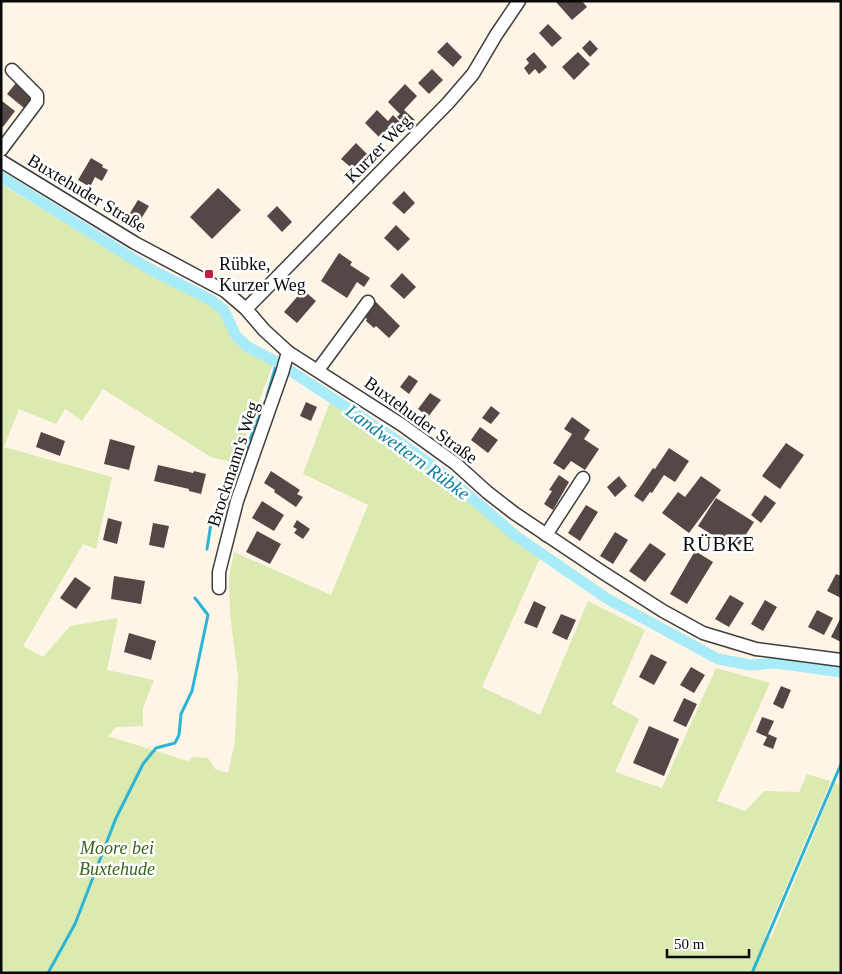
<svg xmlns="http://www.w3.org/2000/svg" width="842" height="974" font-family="'Times New Roman',serif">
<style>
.green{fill:#daeab0}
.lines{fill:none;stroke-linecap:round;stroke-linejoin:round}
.stream{stroke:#2cb4d4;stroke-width:3}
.canal{stroke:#a9ecf9;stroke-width:11}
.building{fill:#534846}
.minor-casing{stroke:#3d3d3d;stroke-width:15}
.minor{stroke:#fff;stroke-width:12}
.poi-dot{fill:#c01c46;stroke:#fff;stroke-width:2}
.labels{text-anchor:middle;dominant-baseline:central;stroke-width:5;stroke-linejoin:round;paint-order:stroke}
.street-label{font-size:18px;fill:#0a0a0a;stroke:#fff}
.poi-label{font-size:18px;fill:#0a0a0a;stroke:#fff;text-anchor:start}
.park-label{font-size:18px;font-style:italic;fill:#386419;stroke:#fff}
.water-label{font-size:19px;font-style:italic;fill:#0f7fa0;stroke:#fff}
.quarter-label{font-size:20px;letter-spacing:1px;fill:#0a0a0a;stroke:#fff}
</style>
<rect width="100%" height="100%" fill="#fff5e7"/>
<path class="green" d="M1 184 142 270 210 302 222 311 232 336 244 349 273 364 236 463 211 457 103 389 82 421 65 409 56 424 19 409 4 447 112 477 96 549 83 544 23 646 43 657 70 626 118 618 107 670 154 680 143 708V726L116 727 108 736 188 761 193 757 208 758 215 769 228 773 235 741 238 676 230 615 229 578 234 552 331 595 368 505 303 474 330 402 396 445 455 487 540 558 482 687 540 715 588 601 645 630 612 704 639 719 615 772 662 788 716 668 770 683 717 801 745 811 764 791 799 792 807 774 831 781 765 936 771 938 835 783 841 786V973H1Z"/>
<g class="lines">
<g class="stream">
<path d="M267 396 277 362"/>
<path d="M207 549 212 517 218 505 232 484 265 402"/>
<path d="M48 973 75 924 116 818 143 764 156 748 175 743 179 735 181 714 192 691 208 615 195 598"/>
<path d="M752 973 841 764"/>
</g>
<path class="canal" d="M1 177 148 268 211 300 224 310 236 336 248 347 277 362 398 441 445 475 516 536 606 598 718 659 750 665 776 663 841 672"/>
</g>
<g class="building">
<path d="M555 1H582L587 7 572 20Z"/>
<path d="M548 24 562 38 552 47 539 33Z"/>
<path d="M590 40 598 49 590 57 582 48Z"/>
<path d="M447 42 462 57 453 67 437 52Z"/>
<path d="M534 52 547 67 539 74 535 69 529 75 524 68 529 63 526 59Z"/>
<path d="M578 52 590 64 574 80 562 67Z"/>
<path d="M432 69 443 80 429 94 418 83Z"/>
<path d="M16 83 33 97 24 108 7 94Z"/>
<path d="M405 84 417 96 404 110 415 120 408 127 397 117 400 114 388 102Z"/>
<path d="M2 101 15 111 3 127 1 126Z"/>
<path d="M377 110 388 121 393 115 407 129 400 136 391 127 380 138 365 123Z"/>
<path d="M356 143 368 155 354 170 341 159Z"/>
<path d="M91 158 103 165 102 167 108 170 102 181 95 177 90 187 78 180Z"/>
<path d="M218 188 241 210 212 239 190 217Z"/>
<path d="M404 191 415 203 404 214 392 203Z"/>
<path d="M138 200 149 206 141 219 130 213Z"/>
<path d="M277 206 292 222 282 232 267 216Z"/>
<path d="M396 225 410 239 398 251 384 238Z"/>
<path d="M339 253 352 262 350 265 370 278 364 287 357 282 347 298 321 281Z"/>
<path d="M402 273 416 287 404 299 390 286Z"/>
<path d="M303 290 316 301 297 323 284 312Z"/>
<path d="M375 301 400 326 389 338 376 326 374 328 366 321 367 319 362 315Z"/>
<path d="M409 375 418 381 409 394 400 387Z"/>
<path d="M430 393 441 400 428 417 418 409Z"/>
<path d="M306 402 317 407 311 421 300 416Z"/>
<path d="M491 406 500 413 491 424 482 418Z"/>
<path d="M572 417 590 430 584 439 599 449 585 470 571 461 564 470 553 463 572 434 564 429Z"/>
<path d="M480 427 498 440 488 453 471 440Z"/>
<path d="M41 432 65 441 60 456 36 447Z"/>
<path d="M110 439 135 446 129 470 104 464Z"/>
<path d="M786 443 804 455 780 489 762 476Z"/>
<path d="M669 448 689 461 675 482 664 475 652 493 650 492 643 502 634 496 653 468 655 469Z"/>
<path d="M158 465 193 473 194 471 206 474 201 494 189 491V489L154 481Z"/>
<path d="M271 471 300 490 297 494 303 497 296 507 274 492 275 490 264 483Z"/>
<path d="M559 475 569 482 553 510 544 504 552 491 549 490Z"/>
<path d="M619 476 627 486 615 497 607 487Z"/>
<path d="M701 476 721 490 689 533 662 513 678 492 685 497Z"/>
<path d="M765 495 776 503 761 523 751 515Z"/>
<path d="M716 498 754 522 736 550 698 526Z"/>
<path d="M262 501 284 515 274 531 252 518Z"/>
<path d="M586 505 598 512 580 541 568 533Z"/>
<path d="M108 518 122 522 117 544 103 540Z"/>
<path d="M297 520 310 529 303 539 294 533 297 529 293 527Z"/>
<path d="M153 523 169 526 164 548 149 545Z"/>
<path d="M257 531 281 544 270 564 246 552Z"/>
<path d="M615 532 628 540 613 564 600 556Z"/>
<path d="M650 543 666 554 645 582 629 571Z"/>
<path d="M695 551 713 562 687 604 670 594Z"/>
<path d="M836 574 841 576V598L827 591Z"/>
<path d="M114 576 145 581 141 604 111 599Z"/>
<path d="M75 577 91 588 76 609 60 598Z"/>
<path d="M730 595 744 603 729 627 715 619Z"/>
<path d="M765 600 777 607 763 631 751 624Z"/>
<path d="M534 601 546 607 537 628 524 623Z"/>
<path d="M817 610 833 618 824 635 808 627Z"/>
<path d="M561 614 576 620 567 640 552 633Z"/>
<path d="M841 617V642L831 637Z"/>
<path d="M129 633 156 641 151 660 124 652Z"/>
<path d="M651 654 667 662 654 685 639 677Z"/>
<path d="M691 667 705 675 694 693 680 685Z"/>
<path d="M781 686 791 690 783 709 773 704Z"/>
<path d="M684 698 697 704 686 727 673 721Z"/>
<path d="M762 717 774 721 768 734 777 738 773 749 763 745 767 737 756 732Z"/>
<path d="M649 726 679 739 664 776 633 763Z"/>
</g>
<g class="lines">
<defs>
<g id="minor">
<path d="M1 150 37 102V95L12 70"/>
<path d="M1 161 135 243 225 291 246 309 264 330 288 352 402 425 456 464 487 492 514 513 602 572 663 611 703 633 756 649 841 660"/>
<path d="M246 309 448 103 473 74 496 35 519 1"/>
<path d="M318 370 368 302"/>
<path d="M546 535 583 478"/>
<path d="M219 588V572L237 501 282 373 288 352"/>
</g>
</defs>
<use href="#minor" class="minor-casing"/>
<use href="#minor" class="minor"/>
</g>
<rect class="poi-dot" x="204" y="269" width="10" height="10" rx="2.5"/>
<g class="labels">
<g class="street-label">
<text transform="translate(378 149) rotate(-46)">Kurzer Weg</text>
<text transform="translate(87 193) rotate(31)">Buxtehuder Straße</text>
<text transform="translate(421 420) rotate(36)">Buxtehuder Straße</text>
<text transform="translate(233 464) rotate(-72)">Brockmann's Weg</text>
</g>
<g class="poi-label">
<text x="219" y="264">Rübke,<tspan x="219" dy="21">Kurzer Weg</tspan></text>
</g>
<g class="park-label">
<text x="117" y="848">Moore bei<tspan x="117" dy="21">Buxtehude</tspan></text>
</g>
<g class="water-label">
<text transform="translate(408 452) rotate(36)">Landwettern Rübke</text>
</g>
<g class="quarter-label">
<text x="719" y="544">RÜBKE</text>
</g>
</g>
<rect width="842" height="974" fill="none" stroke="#0a0a0a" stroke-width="5"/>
<path d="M667 949v8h82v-8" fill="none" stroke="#0a0a0a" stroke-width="2.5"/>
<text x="674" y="949" font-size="15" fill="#0a0a0a" stroke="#ffffff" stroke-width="4" paint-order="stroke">50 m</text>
</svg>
